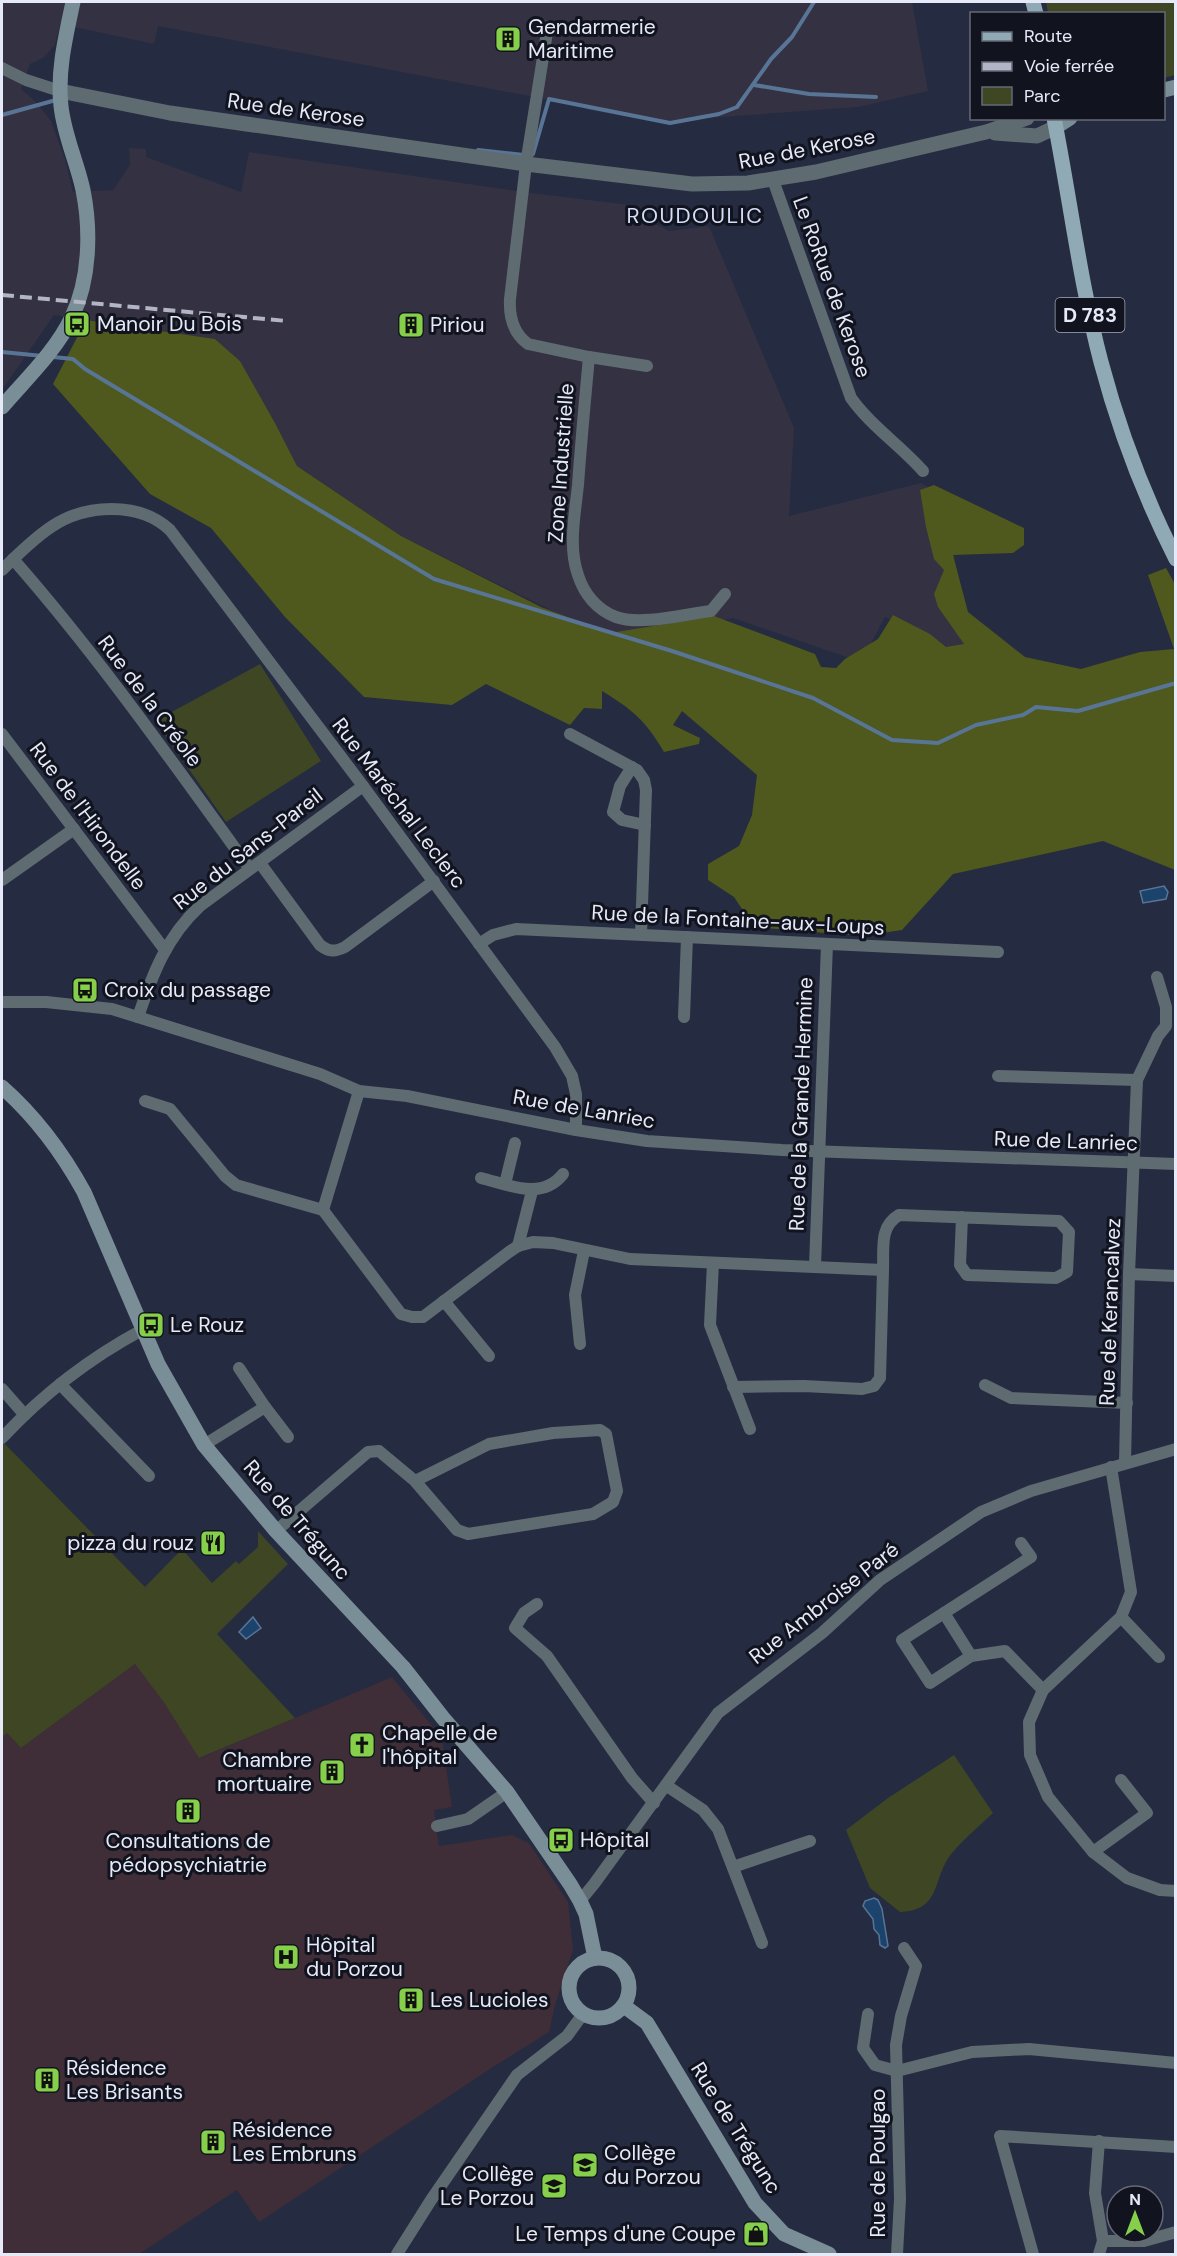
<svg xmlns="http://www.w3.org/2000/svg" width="1177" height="2256" font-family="'DM Sans',sans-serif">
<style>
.industrial{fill:#343142}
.medical{fill:#3f2d37}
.green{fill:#3f4624}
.forest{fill:#4f581d}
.water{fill:#1c436c;stroke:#587596;stroke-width:1.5}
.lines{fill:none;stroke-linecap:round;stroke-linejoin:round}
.stream{stroke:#587596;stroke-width:4}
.minor{stroke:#5e6b71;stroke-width:12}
.tertiary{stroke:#5e6b71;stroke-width:15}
.secondary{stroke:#7a8e97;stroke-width:15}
.primary{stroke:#8fa9b5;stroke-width:15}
.rail{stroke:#b1b5c6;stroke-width:4;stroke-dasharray:12 6;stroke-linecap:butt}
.labels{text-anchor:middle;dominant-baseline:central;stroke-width:6;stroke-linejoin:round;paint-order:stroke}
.shield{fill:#11141e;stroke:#a5a9b7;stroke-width:1.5}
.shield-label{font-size:20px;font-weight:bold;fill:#e5e9f8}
.poi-label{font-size:21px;fill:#e5e9f8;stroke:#11141e;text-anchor:start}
.street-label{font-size:21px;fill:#e5e9f8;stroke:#11141e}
.neighbourhood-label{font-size:22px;letter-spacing:1.5px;fill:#d4dcf8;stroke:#11141e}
</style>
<rect width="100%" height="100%" fill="#252b40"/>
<path class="industrial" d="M2 2H912L928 91 858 107 654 122 590 110 566 103 158 26 154 44 60 24 55 45 43 58 30 64 21 89 36 102 51 121 65 159 73 192 113 190 130 165 129 148 146 149V157L241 192 249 152 524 192 638 206 637 221 658 225 669 231 709 226 794 428 789 516 921 483 946 496 964 625 985 649 954 651 885 617 861 662 733 618 615 642 401 536 297 466 275 423 240 361 215 339 54 315 2 390Z"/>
<path class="medical" d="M135 1664 160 1696 200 1758 392 1677 442 1738 452 1807 434 1810 439 1846 512 1835 529 1843 568 1902 573 1950 555 2005 549 2032 493 2067 259 2222 237 2190 139 2254H2V1737L7 1733 21 1748Z"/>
<g class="green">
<path d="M1046 2H1175V75L1164 78V14L1048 13Z"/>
<path d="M260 664 321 761 226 822 155 721Z"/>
<path d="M4 1443 145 1587 182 1549 212 1583 236 1561 239 1564 258 1547V1531L288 1564 217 1634 295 1718 199 1758 163 1701 135 1664 21 1748 7 1733 2 1737V1446Z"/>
<path d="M954 1755 993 1813C979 1826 964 1839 952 1853 931 1879 943 1910 900 1912L870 1888 846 1830 888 1798Z"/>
</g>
<path class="forest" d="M86 320 215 339 240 361 275 423 297 466 401 536 541 607 610 633 714 616 815 654 821 667 836 668 845 659 878 639 893 615 930 634 946 647 964 644 938 607 934 594 944 570 934 559 926 527 920 490 934 485 1024 528V545L1013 553 953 555 968 612 1025 657 1081 669 1140 652 1174 649 1148 575 1166 568 1176 586 1175 870 1103 841 953 874 902 930 862 936 754 927 734 897 708 880V864L739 846 752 815 757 775 682 711 673 725 700 738 699 744 664 752C644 719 634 711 602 691V709L584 708 570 725 486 684 452 705 364 697 285 617 211 528 150 494 53 384Z"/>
<g class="water">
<path d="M1164 886 1168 892 1166 899 1143 903 1140 891Z"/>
<path d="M253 1617 261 1628 246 1639 239 1632Z"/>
<path d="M874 1898 878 1900 882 1909 888 1946 885 1948 880 1945 879 1935 874 1929 873 1919 863 1906 865 1901Z"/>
</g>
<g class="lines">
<g class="stream">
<path d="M754 85 809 94 876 97"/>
<path d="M2 115 56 100"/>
<path d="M478 150 524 155"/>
<path d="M533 154 549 99 670 123 719 114 737 107 771 59 792 37 814 2"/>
<path d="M2 352 43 356"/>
<path d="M53 357 73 359 85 369 434 579 672 651 813 698 892 740 938 743 976 725 1023 715 1036 707 1078 711 1176 683"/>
</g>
<g class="minor">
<path d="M548 26 526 164 510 299C509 317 513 333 528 344L589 357 647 366"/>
<path d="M2 68 26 80 60 91"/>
<path d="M773 180 851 398C871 426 901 446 923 471"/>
<path d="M589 357C585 400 581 442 578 485 575 514 568 547 578 575 584 594 597 610 616 617 641 626 685 614 711 611L725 594"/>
<path d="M13 559C99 657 174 764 250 869"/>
<path d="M2 570C17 555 33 539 51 527 85 504 139 501 170 530L363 786 555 1047 572 1076 576 1094V1130"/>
<path d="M2 734 165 950"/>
<path d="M570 734 637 770 644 780 646 790 641 934"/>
<path d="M632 767 620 786 613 812 622 820 645 825"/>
<path d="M260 863 320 945C329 952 335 952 345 947L434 881"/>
<path d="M2 880 74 829"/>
<path d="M479 944 493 935 516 929 998 952"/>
<path d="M2 1002H46L112 1009 320 1074 359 1091 407 1096 576 1130 647 1141 782 1150 1176 1164"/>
<path d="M138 1017C152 976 166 937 200 906L363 786"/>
<path d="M684 1017 687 937"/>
<path d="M998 1076 1137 1080"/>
<path d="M145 1101 170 1109 225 1176 236 1185 323 1210"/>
<path d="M481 1178C509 1185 542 1201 563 1174"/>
<path d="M505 1184 515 1143"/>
<path d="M323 1210 401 1314 412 1317H423L509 1252 518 1246 533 1242 553 1243 630 1259 883 1270C884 1248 879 1227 899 1215L1059 1221 1069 1232 1067 1272 1056 1278 967 1275 960 1265 962 1217"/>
<path d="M323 1210 359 1091"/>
<path d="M518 1246 532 1191"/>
<path d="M713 1263 710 1325 750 1429"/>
<path d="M815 1266 827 944"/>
<path d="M1129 1274 1176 1276"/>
<path d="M444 1301 489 1356"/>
<path d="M580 1344 575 1295 584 1251"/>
<path d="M60 1384 149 1476"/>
<path d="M985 1385 1011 1398 1127 1403"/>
<path d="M733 1387 804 1386 862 1389 874 1386 880 1378 883 1270"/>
<path d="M2 1389 24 1414"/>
<path d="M265 1407 288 1437"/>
<path d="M2 1438C42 1395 90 1358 142 1330"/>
<path d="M204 1445 265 1407 239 1368"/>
<path d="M1125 1462 1129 1274 1137 1080 1158 1036 1166 1026V1007L1157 977"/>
<path d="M1111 1467 1131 1592 1121 1617 1043 1690 1029 1722 1030 1755 1048 1797 1093 1852 1127 1878 1160 1890 1176 1891"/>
<path d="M276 1531 368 1452 379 1451 415 1481 457 1530 468 1534 593 1514 613 1502 617 1491 606 1434 600 1430 553 1433 489 1444 415 1481"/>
<path d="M1021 1543 1031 1557 902 1640 930 1683 971 1656 1005 1651 1043 1690"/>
<path d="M537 1604 524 1613 515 1628 547 1656 632 1778 654 1803"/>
<path d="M944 1613 971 1656"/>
<path d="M1121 1617 1159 1657"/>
<path d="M667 1786 703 1810 718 1829 762 1943"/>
<path d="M437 1826 468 1819 507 1792"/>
<path d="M1093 1852 1147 1813 1121 1780"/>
<path d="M733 1867 810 1841"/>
<path d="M580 1901 594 1884 718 1713 822 1633 880 1580 981 1512 1031 1491 1176 1449"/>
<path d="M868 2014 863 2048 875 2065 897 2071 972 2052 1029 2049 1176 2063"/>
<path d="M1099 2141 1095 2193 1103 2241 1099 2254"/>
<path d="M1103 2241H1144L1176 2232"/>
<path d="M397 2254 431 2200 517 2075 567 2036 583 2014"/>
<path d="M897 2254 900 2199 896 2045 901 2016 916 1966 904 1948"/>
<path d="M1033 2254 1000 2136 1176 2147"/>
</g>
<g class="tertiary">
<path d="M60 91 170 113 526 164 692 184 748 183 816 172 986 132 1027 118"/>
<path d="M995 133 1037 136 1056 127"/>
</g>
<g class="secondary">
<path d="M1164 90 1176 87"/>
<path d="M1056 127 1070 118"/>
<path d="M2 407C26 379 56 351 72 317 90 279 91 230 83 190 77 162 64 135 61 106 57 71 66 35 73 2"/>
<path d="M2 1087C36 1117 62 1152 84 1192L158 1364 204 1445 276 1531 403 1667 443 1718 507 1792 570 1884 580 1901 586 1914 595 1958"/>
<circle cx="599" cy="1988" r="30"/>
<path d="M624 2006 647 2023 755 2203 784 2234 829 2254"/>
</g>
<g class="primary">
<path d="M1033 2 1036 14"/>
<path d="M1054 118C1070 199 1080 282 1101 362 1119 430 1144 496 1176 559"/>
</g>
<path class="rail" d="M2 295 287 321"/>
</g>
<defs>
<symbol id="building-square" viewBox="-11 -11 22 22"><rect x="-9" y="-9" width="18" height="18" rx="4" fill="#86cf4b" stroke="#11141e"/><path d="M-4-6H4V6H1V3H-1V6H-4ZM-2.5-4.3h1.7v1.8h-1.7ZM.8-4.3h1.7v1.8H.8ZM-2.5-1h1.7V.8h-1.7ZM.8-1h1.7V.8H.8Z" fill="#111"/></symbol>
<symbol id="bus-square" viewBox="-11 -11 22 22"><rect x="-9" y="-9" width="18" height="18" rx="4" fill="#86cf4b" stroke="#11141e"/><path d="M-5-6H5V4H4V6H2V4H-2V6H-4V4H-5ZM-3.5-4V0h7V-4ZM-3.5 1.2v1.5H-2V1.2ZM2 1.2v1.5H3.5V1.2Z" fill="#111"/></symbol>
<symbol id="restaurant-square" viewBox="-11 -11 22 22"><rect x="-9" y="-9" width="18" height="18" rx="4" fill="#86cf4b" stroke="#11141e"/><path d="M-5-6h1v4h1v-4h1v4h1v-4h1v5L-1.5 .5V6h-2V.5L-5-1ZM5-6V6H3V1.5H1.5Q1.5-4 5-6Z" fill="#111"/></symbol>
<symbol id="church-square" viewBox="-11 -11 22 22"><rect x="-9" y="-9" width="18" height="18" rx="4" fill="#86cf4b" stroke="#11141e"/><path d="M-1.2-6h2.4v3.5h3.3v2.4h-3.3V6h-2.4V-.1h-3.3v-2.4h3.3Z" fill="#111"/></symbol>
<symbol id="hospital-square" viewBox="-11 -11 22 22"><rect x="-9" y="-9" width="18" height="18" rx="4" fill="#86cf4b" stroke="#11141e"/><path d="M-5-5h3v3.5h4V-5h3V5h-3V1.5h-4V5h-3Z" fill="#111"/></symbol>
<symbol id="school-square" viewBox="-11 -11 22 22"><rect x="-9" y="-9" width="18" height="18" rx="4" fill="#86cf4b" stroke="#11141e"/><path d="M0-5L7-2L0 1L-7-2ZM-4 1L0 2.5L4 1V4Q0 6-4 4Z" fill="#111"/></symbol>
<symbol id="shop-square" viewBox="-11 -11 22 22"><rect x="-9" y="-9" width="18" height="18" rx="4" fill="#86cf4b" stroke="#11141e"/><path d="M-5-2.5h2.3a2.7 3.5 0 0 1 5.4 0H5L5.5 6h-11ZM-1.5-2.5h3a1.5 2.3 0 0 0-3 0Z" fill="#111"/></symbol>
</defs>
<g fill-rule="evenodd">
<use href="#building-square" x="493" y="24" width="30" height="30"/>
<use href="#bus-square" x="62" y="309" width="30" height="30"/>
<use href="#building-square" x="396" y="310" width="30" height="30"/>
<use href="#bus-square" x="70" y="975" width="30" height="30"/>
<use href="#bus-square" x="136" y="1310" width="30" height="30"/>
<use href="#restaurant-square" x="198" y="1528" width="30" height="30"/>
<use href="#church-square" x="347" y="1730" width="30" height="30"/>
<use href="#building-square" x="317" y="1757" width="30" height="30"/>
<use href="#building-square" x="173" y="1796" width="30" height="30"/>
<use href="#bus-square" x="546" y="1825" width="30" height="30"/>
<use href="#hospital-square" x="271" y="1942" width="30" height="30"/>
<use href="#building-square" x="396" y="1985" width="30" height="30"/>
<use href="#building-square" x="32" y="2065" width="30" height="30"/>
<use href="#building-square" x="198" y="2127" width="30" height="30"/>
<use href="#school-square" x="570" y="2150" width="30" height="30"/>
<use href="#school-square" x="539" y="2171" width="30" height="30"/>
<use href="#shop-square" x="741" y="2219" width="30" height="30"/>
</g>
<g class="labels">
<rect class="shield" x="1055.5" y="298" width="69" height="34" rx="4.5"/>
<g class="shield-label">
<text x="1090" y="315">D 783</text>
</g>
<g class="poi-label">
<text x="528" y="27">Gendarmerie<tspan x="528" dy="24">Maritime</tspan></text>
<text x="97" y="324">Manoir Du Bois</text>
<text x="430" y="325">Piriou</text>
<text x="104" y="990">Croix du passage</text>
<text x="170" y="1325">Le Rouz</text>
<text x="194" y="1543" text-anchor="end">pizza du rouz</text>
<text x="382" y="1733">Chapelle de<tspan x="382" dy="24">l'hôpital</tspan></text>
<text x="312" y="1760" text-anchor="end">Chambre<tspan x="312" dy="24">mortuaire</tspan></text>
<text x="580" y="1840">Hôpital</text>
<text x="188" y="1841" text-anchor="middle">Consultations de<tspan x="188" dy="24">pédopsychiatrie</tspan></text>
<text x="306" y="1945">Hôpital<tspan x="306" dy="24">du Porzou</tspan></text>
<text x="430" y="2000">Les Lucioles</text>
<text x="66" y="2068">Résidence<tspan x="66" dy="24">Les Brisants</tspan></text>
<text x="232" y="2130">Résidence<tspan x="232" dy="24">Les Embruns</tspan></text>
<text x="604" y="2153">Collège<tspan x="604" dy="24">du Porzou</tspan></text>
<text x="534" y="2174" text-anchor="end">Collège<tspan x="534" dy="24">Le Porzou</tspan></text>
<text x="736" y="2234" text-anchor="end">Le Temps d'une Coupe</text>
</g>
<g class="street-label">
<text transform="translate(296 110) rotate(8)">Rue de Kerose</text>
<text transform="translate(807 149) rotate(-11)">Rue de Kerose</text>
<text transform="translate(832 287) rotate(70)">Le RoRue de Kerose</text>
<text transform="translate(561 463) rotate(-86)">Zone Industrielle</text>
<text transform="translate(150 701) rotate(53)">Rue de la Créole</text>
<text transform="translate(399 803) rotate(53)">Rue Maréchal Leclerc</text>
<text transform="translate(88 816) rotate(53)">Rue de l'Hirondelle</text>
<text transform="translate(248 849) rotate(-38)">Rue du Sans-Pareil</text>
<text transform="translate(738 920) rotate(3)">Rue de la Fontaine-aux-Loups</text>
<text transform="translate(801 1104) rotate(-88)">Rue de la Grande Hermine</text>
<text transform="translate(584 1109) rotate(10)">Rue de Lanriec</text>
<text transform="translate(1066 1141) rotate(2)">Rue de Lanriec</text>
<text transform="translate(1110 1312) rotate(-88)">Rue de Kerancalvez</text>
<text transform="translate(297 1520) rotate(49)">Rue de Trégunc</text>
<text transform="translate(824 1603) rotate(-38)">Rue Ambroise Paré</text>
<text transform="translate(736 2128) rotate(58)">Rue de Trégunc</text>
<text transform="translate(878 2163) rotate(-90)">Rue de Poulgao</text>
</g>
<g class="neighbourhood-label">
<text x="695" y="215">ROUDOULIC</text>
</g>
</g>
<rect width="1177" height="2256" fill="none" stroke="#e5e9f8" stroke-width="6"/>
<rect x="970" y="12" width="195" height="108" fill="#11141e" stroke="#666975" stroke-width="1.5"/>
<rect x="982" y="32" width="30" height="9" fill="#8fa9b5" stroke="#666975" stroke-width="1.5"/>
<text x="1024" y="42" font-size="18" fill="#e5e9f8">Route</text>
<rect x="982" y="62" width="30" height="9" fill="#b1b5c6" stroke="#666975" stroke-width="1.5"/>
<text x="1024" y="72" font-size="18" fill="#e5e9f8">Voie ferrée</text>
<rect x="982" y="87" width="30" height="18" fill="#3f4624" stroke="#666975" stroke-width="1.5"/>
<text x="1024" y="102" font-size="18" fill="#e5e9f8">Parc</text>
<g transform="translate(1135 2214)"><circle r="28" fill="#11141e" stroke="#666975" stroke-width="1.5"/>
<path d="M0-4.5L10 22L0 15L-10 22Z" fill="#86cf4b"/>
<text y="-9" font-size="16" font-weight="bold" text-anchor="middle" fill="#e5e9f8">N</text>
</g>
</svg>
